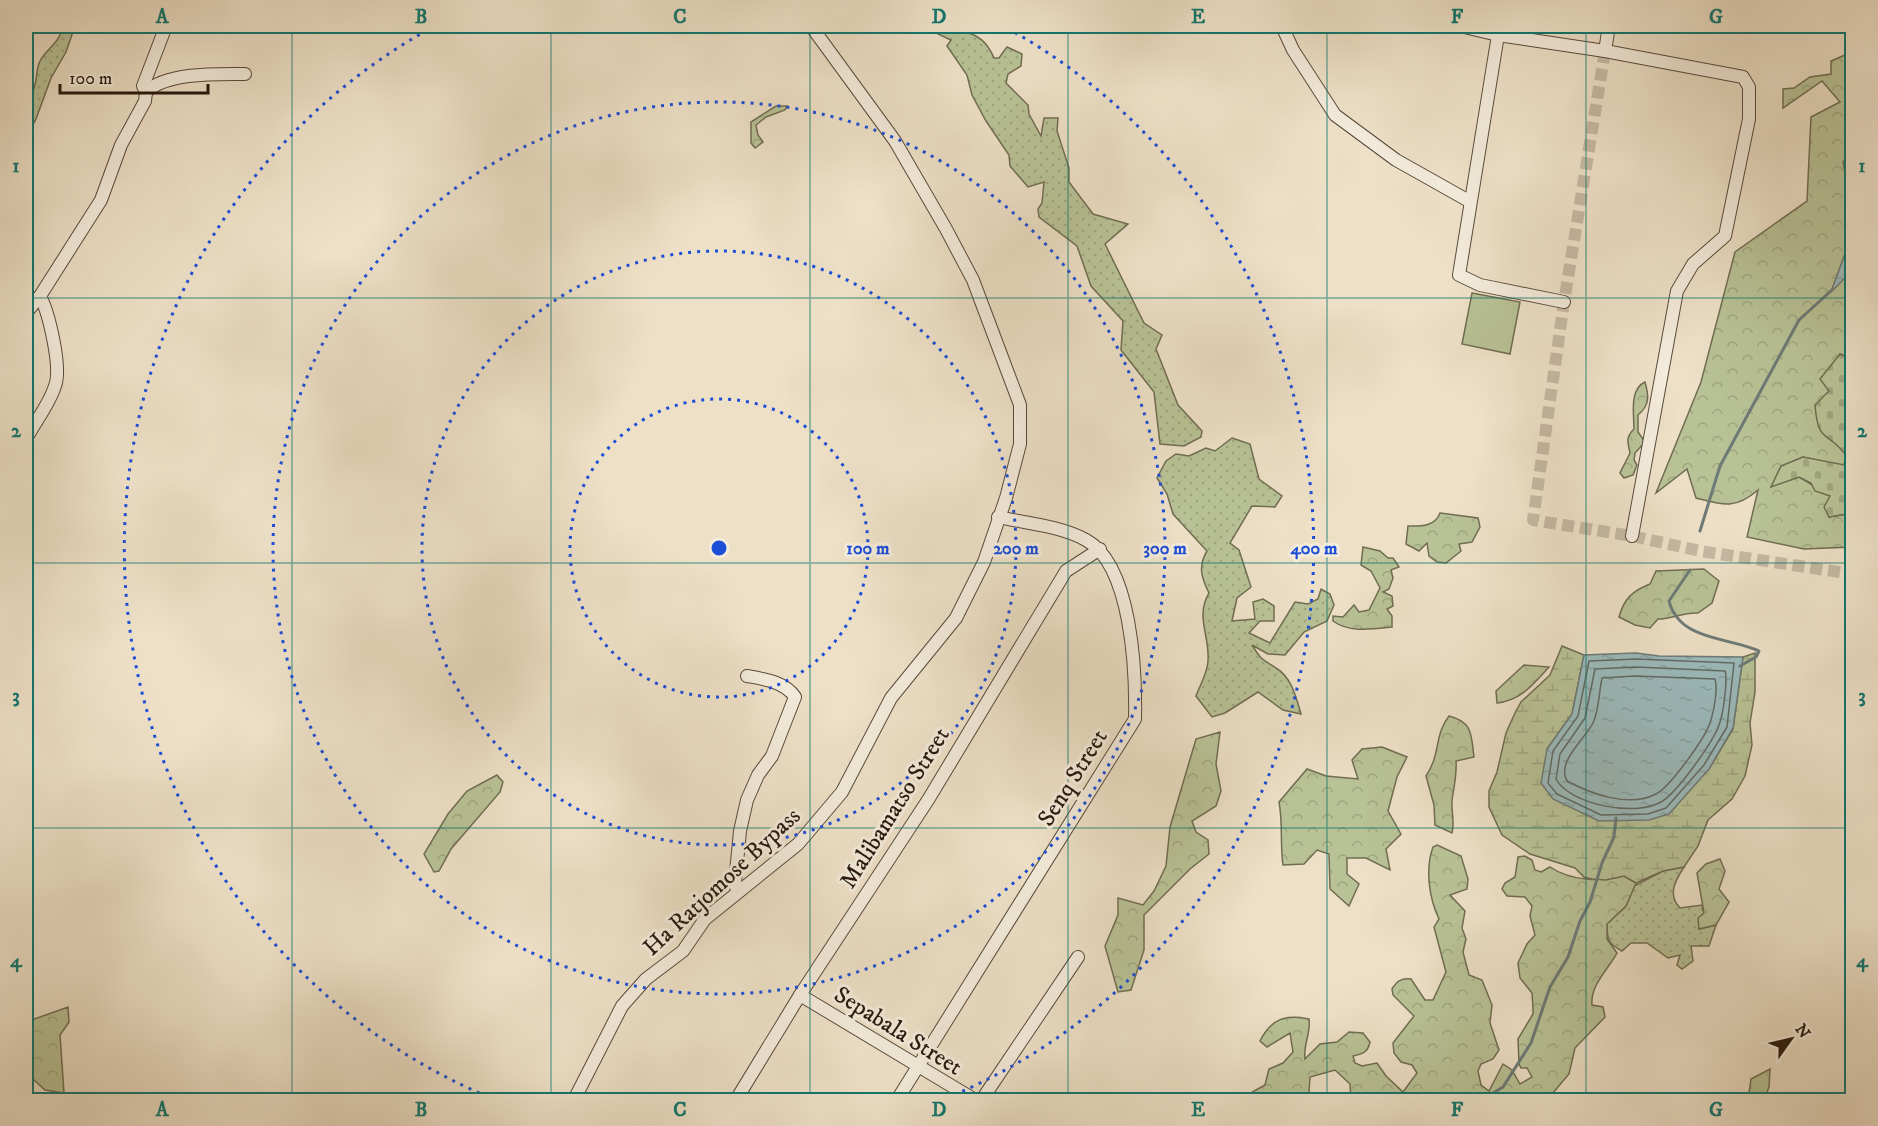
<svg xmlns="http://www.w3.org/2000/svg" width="1878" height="1126" font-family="'IM FELL DW Pica',serif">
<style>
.grass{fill:url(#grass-dots);stroke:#706d52;stroke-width:1.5}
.forest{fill:url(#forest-crowns);stroke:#706d52;stroke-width:1.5}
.wetland{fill:url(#wetland-marsh);stroke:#706d52;stroke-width:1.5}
.cemetery{fill:url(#cemetery-stones);stroke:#706d52;stroke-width:1.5}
.garden{fill:#b8c296;stroke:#706d52;stroke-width:1.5}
.water{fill:url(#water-ripples);stroke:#6d7a77;stroke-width:1.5}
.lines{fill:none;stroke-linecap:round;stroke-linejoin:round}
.shore{stroke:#616a65;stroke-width:1.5}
.stream{stroke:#6d7a77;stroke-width:3}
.minor-tunnel{stroke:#c5b8a2;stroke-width:12;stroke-dasharray:12 6;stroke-linecap:butt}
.minor-casing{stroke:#584a3c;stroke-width:14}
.minor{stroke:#f3ebdb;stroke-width:12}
.grid{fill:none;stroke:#0f766e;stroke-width:1.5;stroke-opacity:0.55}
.ring{fill:none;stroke:#1d4ed8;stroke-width:3;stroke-dasharray:3 6}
.labels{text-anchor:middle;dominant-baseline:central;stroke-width:6;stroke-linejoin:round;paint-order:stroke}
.street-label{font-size:24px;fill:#27180d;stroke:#f3ebdb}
.centre{fill:#1d4ed8;stroke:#f3ebdb;stroke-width:3}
.ring-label{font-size:18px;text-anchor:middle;font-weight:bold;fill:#1d4ed8;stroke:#f3ebdb;stroke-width:6;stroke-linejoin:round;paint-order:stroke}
.neatline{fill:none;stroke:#0f766e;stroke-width:2}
.grid-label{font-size:20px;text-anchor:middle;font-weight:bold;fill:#0f766e}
</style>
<defs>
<pattern id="grass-dots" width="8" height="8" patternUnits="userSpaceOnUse" patternTransform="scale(1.5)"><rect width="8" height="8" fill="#b8c296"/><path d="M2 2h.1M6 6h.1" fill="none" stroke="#9ea680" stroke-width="1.8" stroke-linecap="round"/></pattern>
<pattern id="forest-crowns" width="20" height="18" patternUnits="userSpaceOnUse" patternTransform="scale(1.5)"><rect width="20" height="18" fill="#b8c296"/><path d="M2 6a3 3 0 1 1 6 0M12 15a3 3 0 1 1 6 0" fill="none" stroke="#9ea680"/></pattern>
<pattern id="wetland-marsh" width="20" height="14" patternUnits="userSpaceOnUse" patternTransform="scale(1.5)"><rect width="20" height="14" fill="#b8c296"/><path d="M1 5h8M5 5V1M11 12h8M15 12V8" fill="none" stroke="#9ea680"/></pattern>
<pattern id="cemetery-stones" width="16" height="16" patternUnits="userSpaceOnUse" patternTransform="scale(1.5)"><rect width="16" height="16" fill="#b8c296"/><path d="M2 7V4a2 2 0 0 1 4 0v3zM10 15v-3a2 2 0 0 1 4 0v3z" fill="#9ea680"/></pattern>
<pattern id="water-ripples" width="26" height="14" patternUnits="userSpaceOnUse" patternTransform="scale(1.5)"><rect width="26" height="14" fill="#9bbbbd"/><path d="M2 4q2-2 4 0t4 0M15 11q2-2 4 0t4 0" fill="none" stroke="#86a0a1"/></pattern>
</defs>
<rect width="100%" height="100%" fill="#ede0c7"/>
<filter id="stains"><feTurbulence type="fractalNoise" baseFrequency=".00333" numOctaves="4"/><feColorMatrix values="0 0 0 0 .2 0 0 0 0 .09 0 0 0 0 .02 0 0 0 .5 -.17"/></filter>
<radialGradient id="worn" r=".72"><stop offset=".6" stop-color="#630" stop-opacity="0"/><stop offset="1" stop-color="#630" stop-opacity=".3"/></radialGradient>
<g class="grass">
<path d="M62 26H75L66 52 51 78 36 119 26 138V95L32 93C38 83 35 71 40 61 46 49 62 41 62 26Z"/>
<path d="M939 26H961L963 31C980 36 987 42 994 58H999L1007 47 1022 54 1021 66 1008 74 1006 83 1028 105 1029 114 1041 136 1044 118H1058L1057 131 1069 168V182L1093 214 1128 224 1105 244 1144 323 1162 335 1156 349 1178 405 1202 431 1201 437 1184 446 1160 444 1154 392 1121 350 1123 321 1091 286 1077 246 1039 217 1038 209 1042 203 1044 182 1028 187 1010 166 1009 155 986 121 972 95 967 75 947 46 951 40 938 34 936 28Z"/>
<path d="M1232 438 1250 444 1259 479 1282 496 1275 507 1252 506 1230 543 1239 550 1251 587 1237 598 1232 621 1255 619 1253 602 1263 599 1274 606V621H1260L1249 633 1270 643 1295 602 1308 604 1318 599 1321 589 1330 594 1334 605 1327 621 1304 632 1285 655 1268 654 1252 645C1262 661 1261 658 1276 668 1292 678 1296 697 1301 714L1283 710 1258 692 1225 713 1212 717 1196 696C1200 685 1208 672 1208 661 1210 635 1195 617 1209 593 1201 577 1198 566 1207 551L1173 514 1167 494 1157 478 1166 461 1176 454 1189 456 1206 448 1215 451Z"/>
<path d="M1684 867C1675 881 1667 895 1680 908L1702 905 1704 914 1699 929 1716 925 1709 946H1691L1693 961 1682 969 1677 965 1680 955 1668 958 1647 943H1631L1622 951C1608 944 1607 939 1607 924L1626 906 1634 886 1663 871Z"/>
</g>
<g class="forest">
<path d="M1852 52V147L1843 162 1848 192 1852 187V247L1846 251 1832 290 1852 271V359L1840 354C1822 381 1830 431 1847 457L1843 466 1803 457 1781 466 1772 486 1799 477 1831 496 1829 517 1852 513V547L1804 549 1747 537 1758 490C1735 510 1722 505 1696 498L1687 469 1656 493 1701 382 1735 252 1807 201 1811 117 1840 102 1822 81 1783 108V89L1794 88 1810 77 1831 74V61Z"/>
<path d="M776 106H787L785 110 766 117 756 125 758 135 763 142 755 148 751 143V122Z"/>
<path d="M1645 382C1649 396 1650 405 1638 415V432L1645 442 1635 453 1634 460 1637 465 1633 475 1624 478 1620 473 1630 453C1628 442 1625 438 1634 429 1634 415 1629 389 1645 382Z"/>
<path d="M1440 513 1478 518 1480 527 1472 542 1459 544 1461 551 1446 563 1437 562 1429 556 1427 543 1419 551 1406 544 1408 526C1420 526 1435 527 1440 513Z"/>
<path d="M1363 547 1380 551 1388 558H1393L1399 567 1391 570 1393 578 1389 589 1383 592 1392 596 1393 606 1387 609 1392 616V627C1373 629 1349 633 1333 621V616L1343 617 1354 605 1359 612 1369 610 1380 588 1371 571 1361 565Z"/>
<path d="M1704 569 1719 581 1712 603 1698 613C1683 612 1673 619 1658 619L1650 628 1635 625 1619 617C1624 599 1632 591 1650 584L1656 571Z"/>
<path d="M1524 665 1549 667C1533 684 1522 700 1497 703L1496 691Z"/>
<path d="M1449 716C1473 722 1471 735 1474 757L1456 761C1457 775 1454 786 1452 800 1451 811 1455 821 1452 833L1435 825 1434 805 1426 776C1441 754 1434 735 1449 716Z"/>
<path d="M1220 732 1216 764 1221 791 1216 806 1192 821 1196 832 1208 840 1209 854 1190 869 1144 915V950L1131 990 1118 992 1105 946 1118 915V898L1143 905 1154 891 1166 866 1170 827 1196 739Z"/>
<path d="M1382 747 1407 757 1397 777 1388 811 1401 834 1386 849 1390 870 1366 858H1347V874L1359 884 1349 906 1330 889 1329 854 1317 850 1304 864 1283 865C1280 844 1283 823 1279 802L1307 769 1326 776 1358 779 1352 760 1362 749Z"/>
<path d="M497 775 503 782 500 792 451 849 439 871 434 872 424 854 448 814 467 791Z"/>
<path d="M1437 845 1461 856 1468 879 1467 889 1450 895 1465 911 1462 928 1466 939 1463 952 1469 975 1482 980 1492 1005 1490 1023 1499 1050 1493 1059 1481 1064 1478 1071 1481 1085 1489 1091 1503 1064 1512 1070 1520 1084 1532 1077 1527 1068H1521L1519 1064 1518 1039 1533 1014V1008L1532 993 1520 978 1518 963 1527 944 1535 935 1530 916 1532 906 1525 897 1507 896 1502 889 1505 883 1515 877 1518 857 1525 856 1532 860 1535 870 1541 872 1550 867C1571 881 1600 882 1624 876L1636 883 1626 906 1607 924V939L1617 953C1608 970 1590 985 1592 1005L1603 1007 1605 1017 1575 1048 1569 1074 1547 1100H1351L1350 1084 1335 1070 1310 1077 1309 1092 1302 1099 1330 1100H1266L1247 1095 1265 1085 1269 1069 1283 1063 1293 1052 1290 1033 1267 1047 1260 1041C1271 1019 1285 1014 1309 1019 1311 1034 1303 1044 1305 1059L1320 1044 1337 1042 1349 1032 1363 1033 1370 1042C1368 1052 1363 1054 1353 1056L1355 1063 1362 1066 1377 1063 1386 1076 1403 1092 1417 1073 1412 1065 1401 1062 1394 1053 1393 1043 1414 1016 1393 995 1392 989C1397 981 1401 978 1411 979L1425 1000H1433L1446 972 1434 927 1439 919C1429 898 1425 869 1433 847Z"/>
<path d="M1720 859 1725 871 1719 889 1729 902 1716 925 1699 929 1698 918 1704 913 1697 873 1706 864Z"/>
<path d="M68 1007 69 1022 60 1035 64 1093 45 1090 32 1078 26 1077V1022Z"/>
<path d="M1770 1069 1769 1087 1764 1100H1748L1751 1079Z"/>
</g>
<path class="wetland" d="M1562 646 1584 655 1572 714 1547 749 1709 769 1733 729 1743 657 1755 653V692L1750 723 1752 745 1745 776 1732 799 1708 820 1698 846 1684 867 1663 871 1636 883 1624 876 1606 880 1592 879 1584 877 1575 868 1530 854 1502 835 1489 807V791L1497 772 1506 733 1515 713 1521 702 1550 675Z"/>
<path class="cemetery" d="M1840 354 1852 359V513L1829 517 1824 507 1830 496 1815 491 1811 483 1799 477 1771 487 1781 466 1803 457 1844 465 1847 457C1829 430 1818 446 1815 405L1829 391 1820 379Z"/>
<path class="garden" d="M1472 293 1520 302 1510 354 1462 344Z"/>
<g class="water">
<path d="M1852 247V271L1831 292 1846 251Z"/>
<path d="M1636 653 1659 656 1743 657 1733 728 1709 769 1669 814 1649 820 1599 821 1553 799 1541 783 1547 749 1572 714 1584 655Z"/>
</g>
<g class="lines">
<g class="shore">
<path d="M1636 659 1734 663 1727 727 1704 765 1666 808 1648 814 1601 815 1557 794 1548 783 1553 751 1578 716 1589 661Z"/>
<path d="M1636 667 1725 671C1728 679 1723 716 1719 725 1713 742 1677 793 1661 802 1635 817 1570 805 1556 779L1560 754 1585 718 1595 669Z"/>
<path d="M1635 676 1715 679C1718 689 1714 710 1711 720 1707 736 1670 787 1656 794 1630 808 1591 794 1567 781 1556 762 1585 739 1593 723 1599 710 1599 692 1602 678Z"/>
</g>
<g class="stream">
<path d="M1700 531 1720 466 1799 320 1833 289"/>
<path d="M1690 570 1669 601C1679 641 1729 637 1759 651L1756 657 1740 666"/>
<path d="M1364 1100H1377"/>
<path d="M1385 1100H1403"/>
<path d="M1482 1100 1503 1087 1531 1043 1550 987 1568 957 1580 921 1590 902 1602 863 1614 837 1616 818"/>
</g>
<path class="minor-tunnel" d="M1605 51 1564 302 1533 520 1632 536 1700 551 1852 574"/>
<defs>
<g id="minor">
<path d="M1282 26 1293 50 1335 115 1396 160 1469 201"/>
<path d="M1460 26 1498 35 1605 51 1609 26"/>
<path d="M1498 35 1459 275 1480 285 1564 302"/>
<path d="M1605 51 1743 77 1749 87V119L1725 236 1693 264 1677 291 1632 536"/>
<path d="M146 92C167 72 217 74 245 74"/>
<path d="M26 313 40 296 101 200 121 145 145 101 146 92 143 86 166 26"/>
<path d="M26 439C35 422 49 405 55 386 62 368 49 313 40 296"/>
<path d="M737 891 735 883 740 831 747 800 758 775 772 756 795 697C785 682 764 679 747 676"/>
<path d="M800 995 975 1100"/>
<path d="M574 1100 622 1006 646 979 683 951 705 919 798 844 842 792 891 698 956 618 984 562 1006 498 1020 444V405L973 280 946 229 895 141 811 26"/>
<path d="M736 1100 800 995 928 800 1066 571 1100 549"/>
<path d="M897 1100 1135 719C1136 672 1132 565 1086 540 1061 526 1025 523 998 517"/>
<path d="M979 1100 983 1098 1078 957"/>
</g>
</defs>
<use href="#minor" class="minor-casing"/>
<use href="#minor" class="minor"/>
</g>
<path class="grid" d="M292 26V1100M551 26V1100M810 26V1100M1068 26V1100M1327 26V1100M1586 26V1100M26 298H1852M26 563H1852M26 828H1852"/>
<g class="ring">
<circle cx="719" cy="548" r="149"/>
<circle cx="719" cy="548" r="297"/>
<circle cx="719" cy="548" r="446"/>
<path d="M496 1100A595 595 0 0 1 431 28M1007 28A595 595 0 0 1 942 1100"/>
</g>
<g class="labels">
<g class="street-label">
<text transform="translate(1073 778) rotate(-58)">Senq Street</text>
<text transform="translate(895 808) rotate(-58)">Malibamatso Street</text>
<text transform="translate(722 882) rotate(-43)">Ha Ratjomose Bypass</text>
<text transform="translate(898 1031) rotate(32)">Sepabala Street</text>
</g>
</g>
<circle cx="719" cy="548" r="9" class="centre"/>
<g class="ring-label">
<text x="868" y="554">100 m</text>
<text x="1016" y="554">200 m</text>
<text x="1165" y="554">300 m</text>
<text x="1314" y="554">400 m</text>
</g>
<rect width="1878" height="1126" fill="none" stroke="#ede0c7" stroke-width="66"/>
<g transform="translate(1791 1039) rotate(56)" stroke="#f3ebdb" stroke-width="4.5" paint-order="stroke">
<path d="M0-4.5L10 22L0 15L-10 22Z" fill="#27180d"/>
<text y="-9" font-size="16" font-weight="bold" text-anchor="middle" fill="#27180d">N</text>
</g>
<path d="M60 84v9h148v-9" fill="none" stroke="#27180d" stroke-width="3"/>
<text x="69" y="84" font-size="18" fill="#27180d" stroke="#f3ebdb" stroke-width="4.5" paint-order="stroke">100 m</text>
<rect x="33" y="33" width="1812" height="1060" class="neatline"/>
<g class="grid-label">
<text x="162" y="23">A</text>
<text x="421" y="23">B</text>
<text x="680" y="23">C</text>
<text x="939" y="23">D</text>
<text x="1198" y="23">E</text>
<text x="1457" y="23">F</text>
<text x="1716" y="23">G</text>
<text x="16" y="172">1</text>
<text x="1862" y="172">1</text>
<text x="16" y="437">2</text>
<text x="1862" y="437">2</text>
<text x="16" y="702">3</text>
<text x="1862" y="702">3</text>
<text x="16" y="967">4</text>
<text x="1862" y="967">4</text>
<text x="162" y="1116">A</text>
<text x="421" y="1116">B</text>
<text x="680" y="1116">C</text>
<text x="939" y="1116">D</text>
<text x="1198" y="1116">E</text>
<text x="1457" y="1116">F</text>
<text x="1716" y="1116">G</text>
</g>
<rect width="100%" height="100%" filter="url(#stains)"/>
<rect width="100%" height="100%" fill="url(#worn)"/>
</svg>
